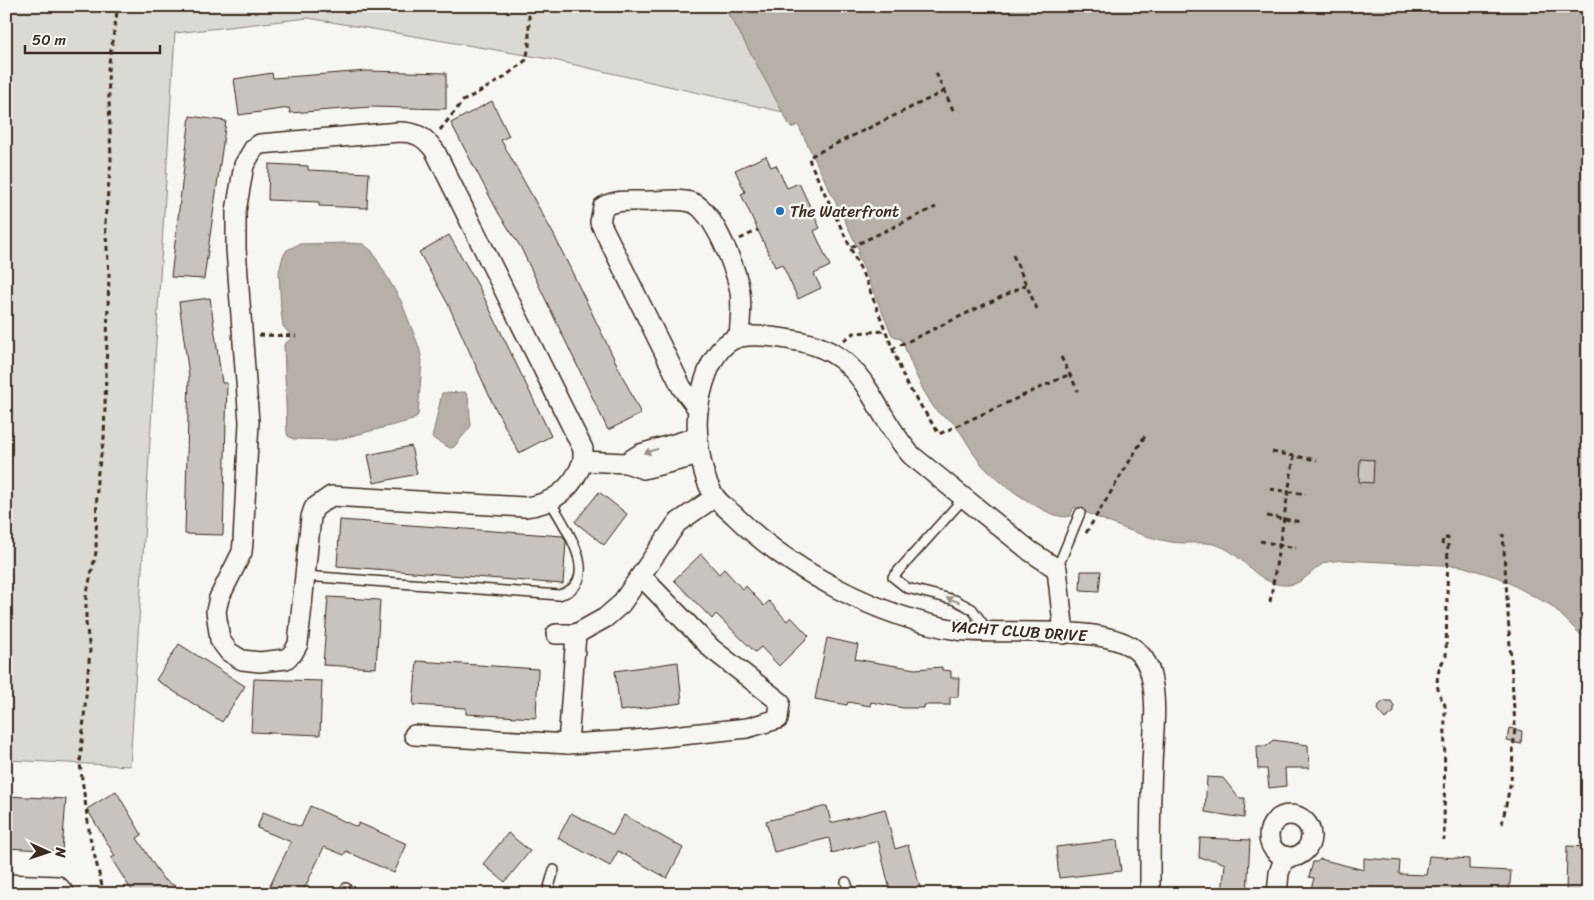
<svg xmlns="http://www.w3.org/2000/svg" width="1594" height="900" font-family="Sriracha,sans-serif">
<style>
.green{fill:#dad9d3;stroke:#8a8278}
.water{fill:#b6b0a9;stroke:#857a71}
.building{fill:#c8c3be;stroke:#3b2a1e}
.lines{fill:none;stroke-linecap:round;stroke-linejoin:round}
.service-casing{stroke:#3b2a1e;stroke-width:12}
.minor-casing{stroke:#3b2a1e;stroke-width:22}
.path{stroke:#3b2a1e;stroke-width:3;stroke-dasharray:5 4;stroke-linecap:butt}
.service{stroke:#f6f6f2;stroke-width:9}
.minor{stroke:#f6f6f2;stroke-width:19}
.oneway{fill:#989088}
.poi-dot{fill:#1f6fb2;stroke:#f6f6f2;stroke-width:2}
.labels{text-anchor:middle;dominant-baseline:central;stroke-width:5;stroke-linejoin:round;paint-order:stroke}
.poi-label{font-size:16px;fill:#3b2a1e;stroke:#f6f6f2;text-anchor:start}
.street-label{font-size:16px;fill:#3b2a1e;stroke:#f6f6f2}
</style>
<rect width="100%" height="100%" fill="#f6f6f2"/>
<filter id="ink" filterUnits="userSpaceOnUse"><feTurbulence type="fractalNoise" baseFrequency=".02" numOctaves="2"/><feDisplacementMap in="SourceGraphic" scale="10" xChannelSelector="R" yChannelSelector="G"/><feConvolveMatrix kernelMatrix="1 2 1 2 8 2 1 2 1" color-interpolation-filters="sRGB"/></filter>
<g filter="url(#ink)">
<path class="green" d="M6 6H723L737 28 783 112 549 59 308 18 175 33 130 766 6 760Z"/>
<g class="water">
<path d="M723 6H1588V642L1552 606 1500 578 1461 566 1343 560C1337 561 1329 561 1324 563 1313 569 1303 584 1289 585 1259 587 1247 559 1224 548 1208 539 1189 545 1171 542 1138 536 1105 521 1074 507L1070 516C1054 524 995 480 983 466 972 454 966 438 955 425 951 418 940 417 935 409 920 388 911 364 902 340L892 335 857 253 860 252 798 125 791 128 737 28Z"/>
<path d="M348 243 363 244 372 251 401 301 419 347 422 361 418 415 413 420 336 440 293 439 288 436 287 433 284 344 290 340 291 336 283 326 281 311 279 272 283 256 287 250 299 244Z"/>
<path d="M465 392 468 396 471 426 454 447 450 448 432 438 442 393Z"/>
</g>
<g class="building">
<path d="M367 71 446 73V109L371 107 290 113 289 108 239 115 234 79 272 73 273 78Z"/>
<path d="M492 101 509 136 501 140 554 235 641 414 608 430 520 246 499 214 451 123Z"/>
<path d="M190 116 226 121 204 279 171 277Z"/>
<path d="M766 156 771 167 776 165 787 188 799 183 820 228 814 231 830 266 814 274 821 288 798 299 782 264 775 267 741 194 745 192 735 170Z"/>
<path d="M269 164 308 166V170L369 173 367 208 319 206V202L268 200Z"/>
<path d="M449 235 480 289 551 436 519 453 493 404 448 304 419 252Z"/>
<path d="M210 298 222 383H227L223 535 185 534 189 376 179 302Z"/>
<path d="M411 446 417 474 374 483 368 455Z"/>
<path d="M1360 459 1374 460 1373 483 1359 482Z"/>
<path d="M599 492 627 514 604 545 575 522Z"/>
<path d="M340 520 563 536 566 541 563 584 337 566Z"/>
<path d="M701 554 719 574 724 569 743 590 746 586 764 606 769 601 787 621 791 617 809 636 779 666 761 647 755 652 716 614 712 619 674 580Z"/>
<path d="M1081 571H1101L1099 591 1080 590Z"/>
<path d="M328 597 380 600 376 668 323 665Z"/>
<path d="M827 638 858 645 855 659 915 669 942 667V670L951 671V678H959L958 697H950V705H924V708H903L871 702 870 706 848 702 847 705 815 699Z"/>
<path d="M179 644 245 686 222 722 156 680Z"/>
<path d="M417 661 538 669 536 718 466 714V708L413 705Z"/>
<path d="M678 662 682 703 620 711 615 671Z"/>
<path d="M254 679 322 681 320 735 251 732Z"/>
<path d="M1384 701H1391L1394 706V712L1385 719 1378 711 1379 705Z"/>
<path d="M1509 728 1522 731 1521 744 1507 741Z"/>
<path d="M1273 740 1308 745 1309 768H1285L1286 786 1269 788 1267 769H1258L1257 746H1267Z"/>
<path d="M1207 777 1223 778 1239 798H1245L1244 818 1205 812Z"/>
<path d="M116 791 142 835 137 838 163 879 189 894H134L111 858 115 856 87 809Z"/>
<path d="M6 796 66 799 62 851 6 848Z"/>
<path d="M310 806 357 827 359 823 407 844 394 873 346 851 344 855 324 847 302 894H266L291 842 257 828 263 812 301 827Z"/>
<path d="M827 806 831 823 885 809 895 849 908 845 922 894H891L878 841 832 853 829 838 774 852 766 821Z"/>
<path d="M571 813 613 835 624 815 683 848 667 878 618 851 610 866 558 838Z"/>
<path d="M508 833 530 851 505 882 483 864Z"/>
<path d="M1200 838 1250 840 1247 894H1222L1225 864 1215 860 1199 858Z"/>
<path d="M1117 840 1121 871 1059 878 1056 847Z"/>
<path d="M1567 846 1588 847V894H1566Z"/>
<path d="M1429 856 1469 859V869L1511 871 1509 894H1332L1311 889 1314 878 1309 877 1313 862H1317L1320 859 1364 870V858L1400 861 1399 874 1426 875Z"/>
</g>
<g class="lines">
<defs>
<g id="service">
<path d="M963 499 893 577 907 588 955 600 972 609 988 631"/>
<path d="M1057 569 1080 513"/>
<path d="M305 576 559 595C605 582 564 525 550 501"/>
<path d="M846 882 850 894"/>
<path d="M344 894 346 888"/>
<path d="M547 894 554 870"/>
</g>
<g id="minor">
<path d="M698 409 682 388 600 222 603 207C618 198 635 202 651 201 664 201 680 198 693 203 713 210 737 271 740 292 742 306 740 322 739 337"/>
<path d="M697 437 640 454 626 463 643 469 700 455"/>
<path d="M583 461C573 488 554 504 525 507L331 496 314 508 311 517 298 644 293 653 286 659 260 662 242 660 229 652 220 640 216 611 219 598 242 552 243 542 249 422 236 249V211L244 165 254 148 260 144 399 132C416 132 425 137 435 151L583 449V461L626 463"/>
<path d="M556 634H576"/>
<path d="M1064 634 1057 569 1030 551 911 455C869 408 868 351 792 340 776 337 757 334 741 337 714 342 703 381 699 404 694 429 700 475 715 497 720 504 729 510 735 516 791 571 879 617 957 630 1000 636 1107 622 1138 652 1145 659 1149 666 1151 676 1158 705 1153 735 1152 765 1150 808 1150 851 1150 894"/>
<path d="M414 735 568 744 635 740 747 728 778 719 780 702 712 649 641 576"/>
<path d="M568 744 576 634 605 618 621 604 677 523 715 497"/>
<circle cx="1290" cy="836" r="21"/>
<path d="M6 884 58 886 65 894"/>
<path d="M1277 894 1279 873 1285 856"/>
</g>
</defs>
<use href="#service" class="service-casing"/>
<use href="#minor" class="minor-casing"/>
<g class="path">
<path d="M936 73 954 112"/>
<path d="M945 91 809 157 810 162 867 283 906 383 939 434 1070 374"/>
<path d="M440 130 463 101 502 79 526 60 529 46V6"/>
<path d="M740 239 758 230"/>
<path d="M851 247 936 207"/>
<path d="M1013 255 1037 309"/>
<path d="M259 335 296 336"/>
<path d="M844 340 854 333 885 331"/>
<path d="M892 349 1026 285"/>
<path d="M1061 357 1078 391"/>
<path d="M1272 452 1317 460"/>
<path d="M1270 489 1306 494"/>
<path d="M1267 516 1301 522"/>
<path d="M1086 533 1146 434"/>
<path d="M1260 541 1296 548"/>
<path d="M1442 545 1443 538H1448L1446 656C1435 673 1434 688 1445 705L1444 840"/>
<path d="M1270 602 1294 457"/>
<path d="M1502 824 1511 781 1515 726 1503 534"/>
<path d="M104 894 90 837 80 764 90 650 86 623V597L96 552 97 478 104 438 109 274 105 222 111 161 108 69 118 6"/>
</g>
<use href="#service" class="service"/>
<use href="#minor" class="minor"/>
</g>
<defs><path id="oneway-solid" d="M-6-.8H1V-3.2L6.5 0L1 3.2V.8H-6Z" transform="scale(1.25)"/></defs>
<g class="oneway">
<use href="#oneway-solid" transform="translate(651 451) rotate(163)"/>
<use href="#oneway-solid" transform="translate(953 600) rotate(-161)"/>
</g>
</g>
<circle class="poi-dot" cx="780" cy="211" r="5"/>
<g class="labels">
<g class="poi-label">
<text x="790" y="211">The Waterfront</text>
</g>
<g class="street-label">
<text transform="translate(1019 631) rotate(4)">YACHT CLUB DRIVE</text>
</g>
</g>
<rect width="1594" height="900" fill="none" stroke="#f6f6f2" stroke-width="25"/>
<rect x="12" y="12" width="1569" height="875" fill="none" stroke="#3b2a1e" stroke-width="2" filter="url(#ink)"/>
<g transform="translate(48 852) rotate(93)" stroke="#f6f6f2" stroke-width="4" paint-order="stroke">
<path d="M0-4L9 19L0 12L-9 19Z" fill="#3b2a1e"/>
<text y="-8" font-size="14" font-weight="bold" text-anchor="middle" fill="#3b2a1e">N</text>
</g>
<path d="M25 45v8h135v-8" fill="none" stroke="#3b2a1e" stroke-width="2.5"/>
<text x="32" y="45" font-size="15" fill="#3b2a1e" stroke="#f6f6f2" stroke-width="4" paint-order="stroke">50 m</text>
</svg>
